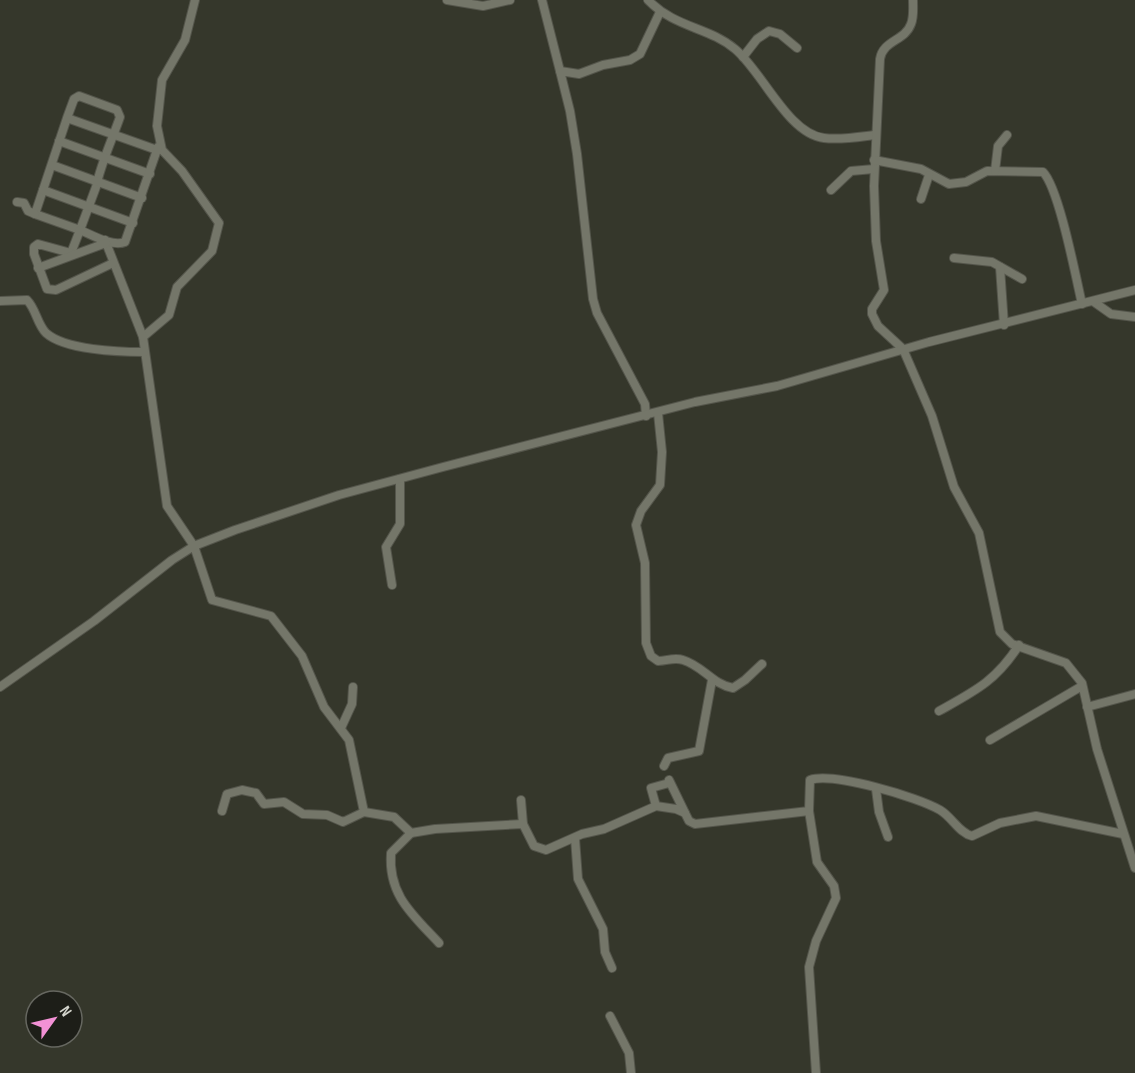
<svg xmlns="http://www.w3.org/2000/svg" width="1135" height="1073" font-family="'Sofia Sans Condensed',sans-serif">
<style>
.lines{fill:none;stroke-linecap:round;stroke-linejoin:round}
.minor-casing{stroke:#54554b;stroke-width:10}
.minor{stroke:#747669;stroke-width:8}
</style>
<rect width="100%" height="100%" fill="#35372b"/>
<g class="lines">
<defs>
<g id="minor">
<path d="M195 0 185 40 162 80 157 126 162 150 182 171 219 223 212 251 177 287 169 315 143 337 167 506 194 546 212 600 271 616 302 656 324 707 349 740 364 812 343 822 327 815 303 814 284 802 264 804 256 793 242 790 227 794 222 811"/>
<path d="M447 0 483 6 510 0"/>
<path d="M542 0 560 71"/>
<path d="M648 0C675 28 709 27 735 49 762 71 788 134 824 138 841 140 858 137 874 135"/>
<path d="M913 0C913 8 914 17 911 24 905 41 883 40 880 59L874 186 876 241 884 290 872 309V314L878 326 903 349 932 416 954 487 979 533 1000 632 1012 644 1066 663 1082 683 1097 749 1135 868"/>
<path d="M743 57 757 39 769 31 780 34 797 48"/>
<path d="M67 118 74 99 79 96 117 110 120 117C112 140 101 163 96 187L80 230 35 214 67 118 157 150"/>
<path d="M59 141 150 174"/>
<path d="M874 160 921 169 949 184 966 182 987 171 1043 172C1059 188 1076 278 1082 304"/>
<path d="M52 165 142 198"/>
<path d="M995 171 998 146 1007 135"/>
<path d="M43 190 133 223"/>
<path d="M831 190 851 171 874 169"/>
<path d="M921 199 929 175"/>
<path d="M17 202 24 203 28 211 35 214"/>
<path d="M105 240 143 337"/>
<path d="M71 253 80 230C92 235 112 247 125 242L158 147"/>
<path d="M71 253 38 244 34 247V254L47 289 56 290 113 263"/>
<path d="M954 258 992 262 1022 279"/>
<path d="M1000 267 1004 325"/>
<path d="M38 268 106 243"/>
<path d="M0 301 27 300C36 309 37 324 46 333 65 350 119 352 144 352"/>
<path d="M1094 302 1111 314 1135 317"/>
<path d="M658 413 662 452 660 485 641 511 636 525 645 563 646 643 651 656 658 661C667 661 674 657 683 660 703 666 712 684 733 688L745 680 762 664"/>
<path d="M646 416 645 404 597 313 593 299 577 154 570 111 560 71 579 74 603 65 630 60 640 54 660 12"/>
<path d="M392 585 386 547 400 524V479"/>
<path d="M0 687 94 621 172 560 194 546 235 530 339 495 443 467 695 402 777 386 929 342 1135 290"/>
<path d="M1087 707 1135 694"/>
<path d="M939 711C975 691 996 681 1019 645"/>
<path d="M341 728 352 704 353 687"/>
<path d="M990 740 1082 686"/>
<path d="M664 766 668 758 699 751 712 680"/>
<path d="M669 780 685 813"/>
<path d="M876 789 879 812 888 837"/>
<path d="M521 800 523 824"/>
<path d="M656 806 651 788 669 783"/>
<path d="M809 811 817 862 834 886 836 898 816 941 809 967 816 1073"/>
<path d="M364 812 394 817 411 833 435 829 523 824 534 846 546 850 582 834 604 829 656 806 676 809 685 813 689 821 695 824 809 811 810 780C833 772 918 797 940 810 952 817 959 833 972 836L1000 823 1036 816 1123 834"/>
<path d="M411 833 391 853C388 895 412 914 439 943"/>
<path d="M575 838 578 879 603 929 605 952 612 968"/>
<path d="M610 1016 629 1053 631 1073"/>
</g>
</defs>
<use href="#minor" class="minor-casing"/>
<use href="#minor" class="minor"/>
</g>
<g transform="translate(54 1019) rotate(56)"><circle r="28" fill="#1d1e18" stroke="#666760" stroke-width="1.5"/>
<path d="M0-4.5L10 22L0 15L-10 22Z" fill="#f391d5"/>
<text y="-9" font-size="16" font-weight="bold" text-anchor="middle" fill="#d4d5cd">N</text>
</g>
</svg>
